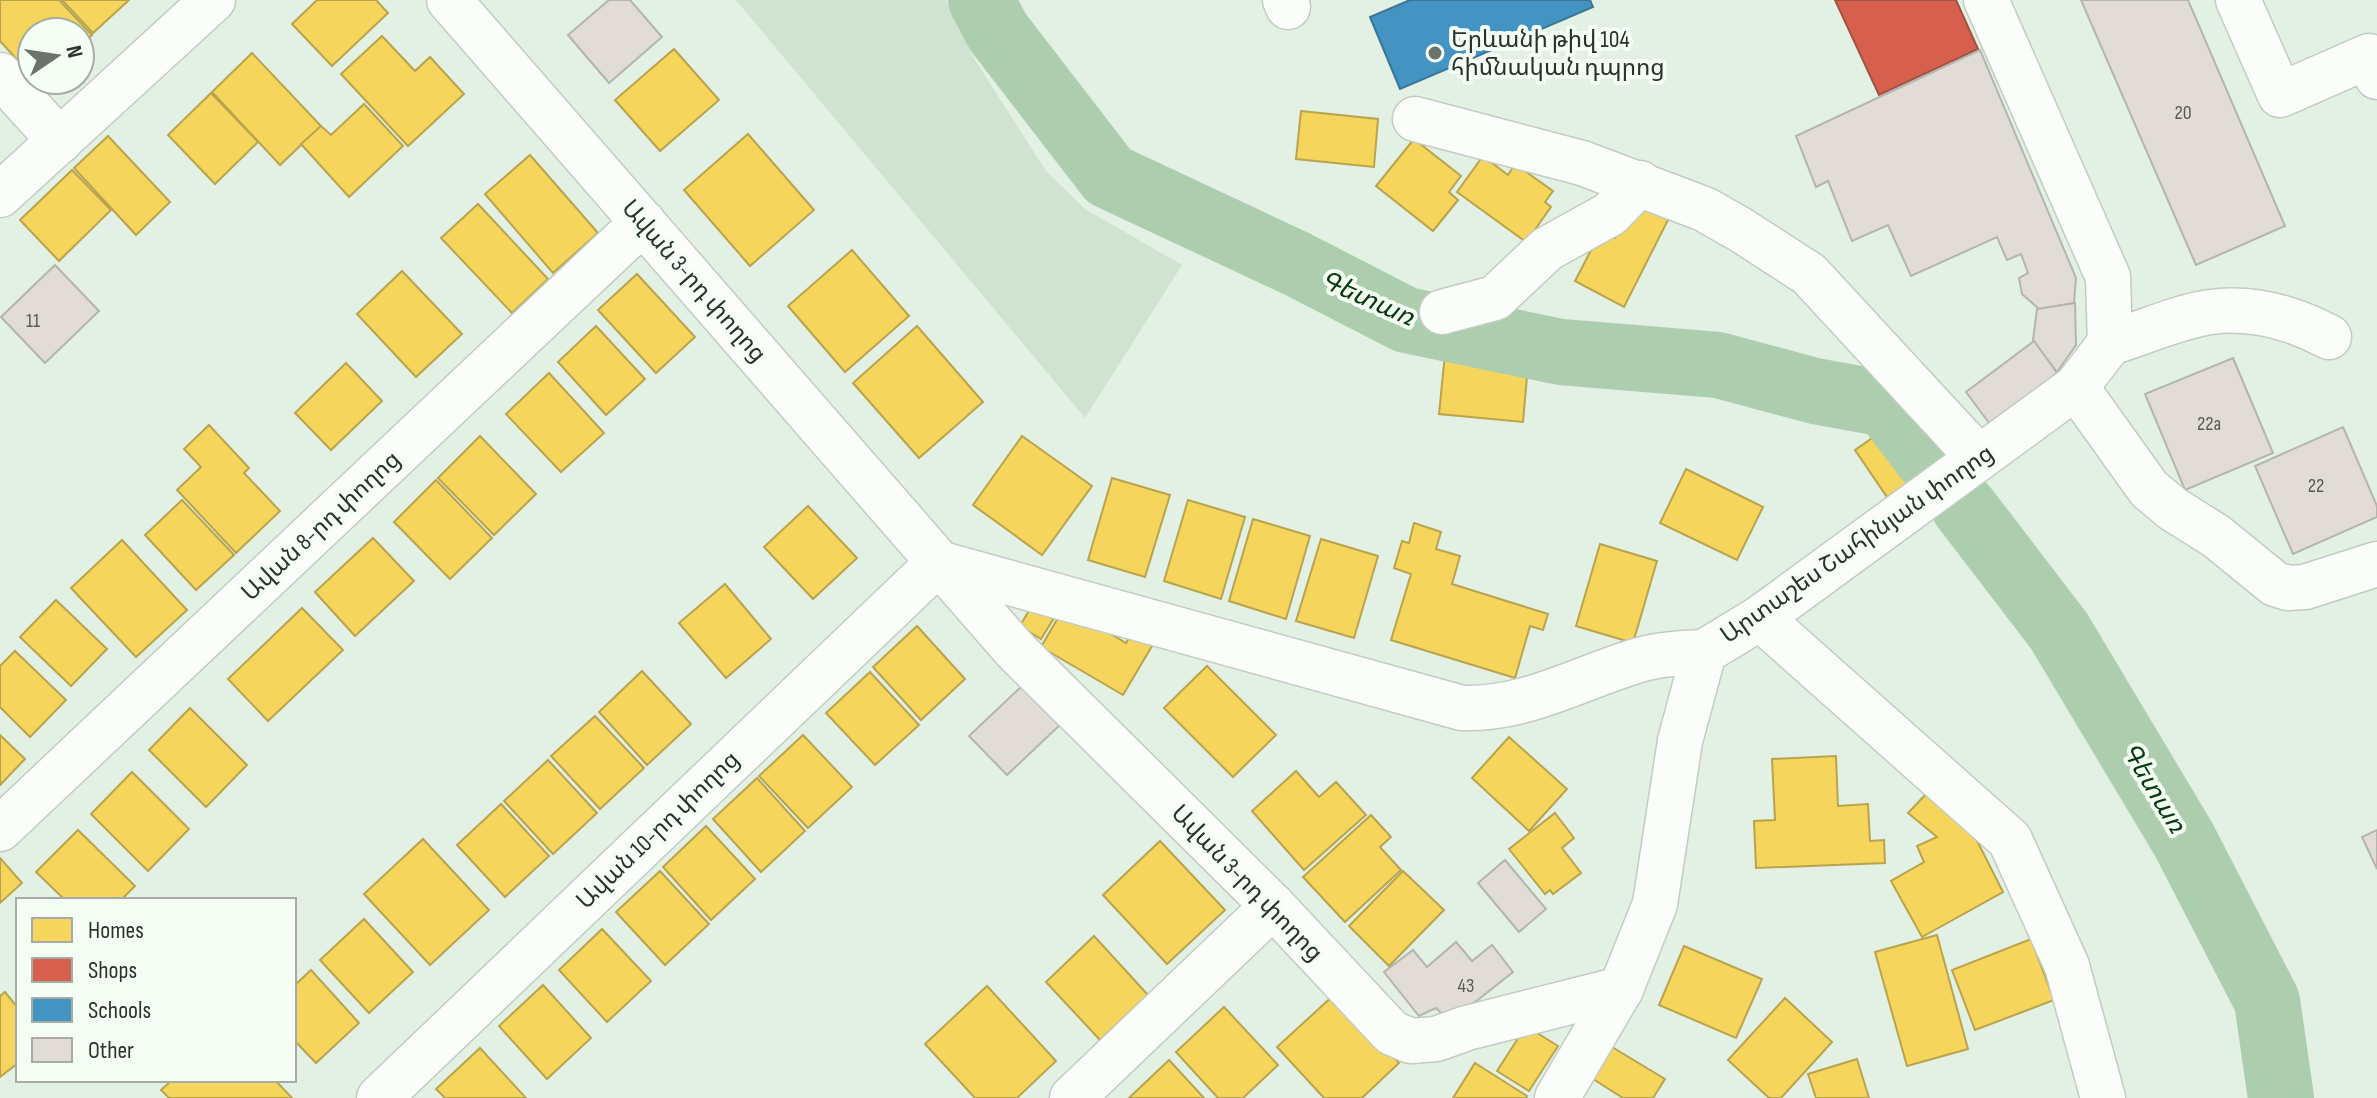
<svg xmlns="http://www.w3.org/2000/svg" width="2377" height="1098" font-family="'Sofia Sans Condensed','Noto Sans Armenian',sans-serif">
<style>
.green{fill:#cfe3d0}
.homes{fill:#f6d55c;stroke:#b9a44d;stroke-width:2}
.shops{fill:#d6604d;stroke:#a25242;stroke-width:2}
.schools{fill:#4393c3;stroke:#3c7695;stroke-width:2}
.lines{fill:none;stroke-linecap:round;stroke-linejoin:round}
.river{stroke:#acceaf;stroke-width:66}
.building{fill:#e2dcd7;stroke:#b4b5af;stroke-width:2}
.minor-casing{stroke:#c2ccc2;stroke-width:47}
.minor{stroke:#fbfdfb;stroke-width:44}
.poi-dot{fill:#6b746b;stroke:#f5fef5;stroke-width:3}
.labels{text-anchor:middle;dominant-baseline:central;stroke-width:8;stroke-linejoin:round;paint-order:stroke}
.number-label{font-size:20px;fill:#585c55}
.poi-label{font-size:24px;fill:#2a322a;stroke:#f5fef5;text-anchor:start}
.street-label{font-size:24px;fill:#2a322a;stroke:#f5fef5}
.water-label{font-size:26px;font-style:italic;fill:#063711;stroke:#f5fef5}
</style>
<rect width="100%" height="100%" fill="#e3f0e4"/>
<path class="green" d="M736 0H946L975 60 1046 171 1085 209 1182 265 1085 418Z"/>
<g class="homes">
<path d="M0 0H59L92 35 80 47V32H32V76L0 41Z"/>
<path d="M62 0H129L93 33Z"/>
<path d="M317 0H376L388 13 332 66 292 24Z"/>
<path d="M382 36 415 71 430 57 464 94 408 146 341 74Z"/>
<path d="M674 49 719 100 660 151 615 100Z"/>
<path d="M252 53 321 126 280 165 212 92Z"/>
<path d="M211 93 258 142 215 184 168 135Z"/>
<path d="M364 104 403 146 349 197 301 144 321 126 331 135Z"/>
<path d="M1301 111 1378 119 1374 167 1296 159Z"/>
<path d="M748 134 814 210 750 266 684 190Z"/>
<path d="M108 136 170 202 136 235 74 168Z"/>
<path d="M1414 139 1461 176 1449 192 1458 200 1433 231 1376 186Z"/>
<path d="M530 155 598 233 553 273 485 194Z"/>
<path d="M1483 156 1508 175 1515 164 1553 191 1545 202 1551 207 1526 242 1457 192Z"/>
<path d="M72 170 111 210 59 261 20 220Z"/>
<path d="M1636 198 1670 216 1624 307 1575 281 1601 231 1615 238Z"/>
<path d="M478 204 548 279 512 313 441 238Z"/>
<path d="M852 250 909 316 845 372 788 306Z"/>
<path d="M402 271 462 334 416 377 357 314Z"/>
<path d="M637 274 695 337 656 373 598 310Z"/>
<path d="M596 326 645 379 606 415 558 362Z"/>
<path d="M917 326 983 402 919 458 853 383Z"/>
<path d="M1446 344 1497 349 1496 362 1528 365 1523 422 1439 414Z"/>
<path d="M346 363 382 401 331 450 295 413Z"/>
<path d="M549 373 604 433 561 472 506 414Z"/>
<path d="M209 425 249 468 244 473 280 511 236 553 177 490 201 467 184 449Z"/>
<path d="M1891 425 1923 473 1887 497 1855 450Z"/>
<path d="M480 436 536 494 494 535 438 478Z"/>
<path d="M1022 436 1092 486 1042 555 973 505Z"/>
<path d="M1686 469 1763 507 1737 560 1660 523Z"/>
<path d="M1112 478 1170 495 1145 577 1088 560Z"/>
<path d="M436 480 492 538 450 579 394 522Z"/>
<path d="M182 500 234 555 196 590 145 535Z"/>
<path d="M1188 500 1245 517 1221 599 1164 581Z"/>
<path d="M808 506 857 558 813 599 764 547Z"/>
<path d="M1253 519 1310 536 1286 619 1229 601Z"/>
<path d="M1414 523 1441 532 1436 549 1460 556 1452 584 1548 614 1543 630 1530 626 1515 678 1391 640 1411 574 1394 568 1402 541 1409 543Z"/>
<path d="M373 538 414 581 355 636 315 592Z"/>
<path d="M1321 539 1378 556 1354 638 1296 621Z"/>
<path d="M122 540 187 610 136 657 71 588Z"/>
<path d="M1600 544 1657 561 1633 643 1576 626Z"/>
<path d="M725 584 771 639 726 678 679 623Z"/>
<path d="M56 600 107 649 71 686 20 637Z"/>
<path d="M1035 600 1057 613 1041 639 1020 626Z"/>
<path d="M1065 606 1126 643 1131 633 1152 646 1123 695 1041 647Z"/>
<path d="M302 608 343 650 268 721 228 679Z"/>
<path d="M917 626 965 679 921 720 873 667Z"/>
<path d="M15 651 66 700 30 737 0 707V666Z"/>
<path d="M1207 666 1276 735 1233 777 1164 708Z"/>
<path d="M642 671 691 724 647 765 599 712Z"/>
<path d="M870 672 919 725 875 765 826 713Z"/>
<path d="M190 708 247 765 206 807 149 750Z"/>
<path d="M595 716 644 768 600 809 551 756Z"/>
<path d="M0 735 25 759 0 785Z"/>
<path d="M803 735 852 787 808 828 759 776Z"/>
<path d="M1509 737 1567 789 1529 831 1472 778Z"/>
<path d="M1836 756 1838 806 1868 804 1870 841 1884 840 1885 863 1756 868 1754 821 1775 820 1772 759Z"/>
<path d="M548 760 597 813 553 854 504 801Z"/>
<path d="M1296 771 1319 797 1336 782 1366 815 1304 870 1252 811Z"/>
<path d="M132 772 189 829 148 871 91 814Z"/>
<path d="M757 778 805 831 761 872 713 819Z"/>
<path d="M1930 790 1968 823 2003 892 1922 937 1891 881 1924 862 1917 846 1937 837 1908 813Z"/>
<path d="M501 804 549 856 505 897 457 845Z"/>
<path d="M1555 813 1574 838 1562 848 1581 873 1553 894 1550 890 1545 894 1509 849Z"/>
<path d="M1371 815 1391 837 1380 847 1401 870 1345 922 1303 877Z"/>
<path d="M706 826 755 879 711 920 663 867Z"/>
<path d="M78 830 135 886 121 900H65L36 872Z"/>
<path d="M423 839 489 910 430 965 364 894Z"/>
<path d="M1160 841 1225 910 1167 964 1103 895Z"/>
<path d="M0 858 22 883 0 903Z"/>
<path d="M660 871 709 924 665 965 616 912Z"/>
<path d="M1403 871 1444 910 1389 966 1349 926Z"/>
<path d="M364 919 413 972 369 1013 320 960Z"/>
<path d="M602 929 651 981 607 1022 559 970Z"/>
<path d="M1937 935 1968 1049 1907 1066 1875 952Z"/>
<path d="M1094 936 1148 995 1100 1040 1046 982Z"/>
<path d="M2031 939 2054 1000 1975 1030 1952 970Z"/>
<path d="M1684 946 1762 979 1736 1038 1659 1005Z"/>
<path d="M311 970 359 1023 316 1063 294 1040V986Z"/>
<path d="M543 985 591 1038 547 1079 499 1026Z"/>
<path d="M987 986 1056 1061 1017 1098H975L925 1044Z"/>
<path d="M5 992 18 1008V1063L0 1077V996Z"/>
<path d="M1335 994 1399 1063 1362 1098H1324L1277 1047Z"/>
<path d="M1785 998 1832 1042 1781 1098H1769L1728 1060Z"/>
<path d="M1224 1007 1278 1065 1243 1098H1218L1176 1052Z"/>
<path d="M1526 1026 1558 1046 1529 1091 1497 1071Z"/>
<path d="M1612 1047 1665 1079 1653 1098H1623L1593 1079Z"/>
<path d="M480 1048 526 1098H445L436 1089Z"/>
<path d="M1857 1059 1869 1098H1816L1808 1074Z"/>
<path d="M1169 1060 1204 1098H1129Z"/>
<path d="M1475 1063 1527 1096 1526 1098H1453Z"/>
<path d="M172 1080H275L292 1098H169L161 1090Z"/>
</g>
<path class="shops" d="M1835 0H1956L1978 49 1879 95Z"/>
<path class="schools" d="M1410 0H1590L1593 7 1400 89 1370 17Z"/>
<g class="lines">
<g class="river">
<path d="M981 0 998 32 1109 176 1297 264 1406 320 1561 352 1718 365 1815 391 1886 404 1927 458"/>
<path d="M1964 507 2059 631 2184 840 2267 1001 2281 1098"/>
</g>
</g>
<g class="building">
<path d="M609 0H630L662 37 609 83 568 35Z"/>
<path d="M2081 0H2188L2285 226 2196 265Z"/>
<path d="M1980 50 2076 278 2074 303 2039 309 2022 294 2019 278 2028 273 2021 254 2007 260 1997 237 1911 276 1888 225 1852 241 1828 181 1816 187 1796 136Z"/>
<path d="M55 265 99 311 45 363 1 317Z"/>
<path d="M2075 303 2076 345 2057 372 2033 340 2037 309Z"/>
<path d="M2034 341 2057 373 1990 424 1966 392Z"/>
<path d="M2233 358 2273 453 2185 490 2145 394Z"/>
<path d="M2343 427 2377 506V517L2293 554 2255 466Z"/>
<path d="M1023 685 1061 724 1007 775 969 736Z"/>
<path d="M2377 830V869L2362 837Z"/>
<path d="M1505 860 1546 909 1519 932 1478 883Z"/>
<path d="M1456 942 1472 961 1492 945 1513 972 1450 1022 1436 1008 1419 1016 1384 972 1413 950 1427 967Z"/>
</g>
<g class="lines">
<defs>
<g id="minor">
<path d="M449 0 1015 650 1273 906 1392 1033 1411 1041 1436 1039 1467 1028 1621 989"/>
<path d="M1285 0 1288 7"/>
<path d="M1986 0 2108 277 2110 343"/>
<path d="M2238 0 2280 95 2369 56 2377 77"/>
<path d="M0 75 60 141"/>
<path d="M1415 119 1582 163 1704 209 1741 230 1809 274 1979 458"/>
<path d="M0 195 213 0"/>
<path d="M1442 312 1495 298 1547 249 1610 214 1640 183"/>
<path d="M2110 343C2143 333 2177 317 2210 312 2252 306 2293 318 2329 337"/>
<path d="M2076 387 2149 489 2173 509 2216 536 2275 584 2288 588 2305 587 2377 564"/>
<path d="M1760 618 2010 840 2067 966 2103 1098"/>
<path d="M0 829 643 222"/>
<path d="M379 1098 938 563 1462 708C1525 710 1577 679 1636 661 1658 654 1681 653 1704 652"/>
<path d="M1072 1098 1273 906"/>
<path d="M1557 1098 1621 989 1655 904 1680 741 1704 652 1760 618 2076 387 2110 343"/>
</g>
</defs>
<use href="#minor" class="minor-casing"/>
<use href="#minor" class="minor"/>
</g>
<circle class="poi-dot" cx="1435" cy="53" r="8"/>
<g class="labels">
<g class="number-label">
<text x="2183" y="113">20</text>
<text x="33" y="321">11</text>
<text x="2209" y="424">22a</text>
<text x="2316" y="486">22</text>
<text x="1466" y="986">43</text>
</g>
<g class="poi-label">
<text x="1451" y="39">Երևանի թիվ 104<tspan x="1451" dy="28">հիմնական դպրոց</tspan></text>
</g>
<g class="street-label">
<text transform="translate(694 281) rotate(49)">Ավան 3-րդ փողոց</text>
<text transform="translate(321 526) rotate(-43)">Ավան 8-րդ փողոց</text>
<text transform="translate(1857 544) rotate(-35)">Արտաշես Շահինյան փողոց</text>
<text transform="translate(658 830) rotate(-44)">Ավան 10-րդ փողոց</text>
<text transform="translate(1247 883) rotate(46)">Ավան 3-րդ փողոց</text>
</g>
<g class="water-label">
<text transform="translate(1367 299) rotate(24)">Գետառ</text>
<text transform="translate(2153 788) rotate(59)">Գետառ</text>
</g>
</g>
<rect x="16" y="898" width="280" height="184" fill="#f5fef5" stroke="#a4aca4" stroke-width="2"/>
<rect x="32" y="918" width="40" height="24" fill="#f6d55c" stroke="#a4aca4" stroke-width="2"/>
<text x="88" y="938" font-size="24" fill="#2a322a">Homes</text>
<rect x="32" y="958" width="40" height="24" fill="#d6604d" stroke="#a4aca4" stroke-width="2"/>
<text x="88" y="978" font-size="24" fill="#2a322a">Shops</text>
<rect x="32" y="998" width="40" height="24" fill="#4393c3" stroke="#a4aca4" stroke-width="2"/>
<text x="88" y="1018" font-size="24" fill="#2a322a">Schools</text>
<rect x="32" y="1038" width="40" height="24" fill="#e2dcd7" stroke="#a4aca4" stroke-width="2"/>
<text x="88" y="1058" font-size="24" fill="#2a322a">Other</text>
<g transform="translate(56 56) rotate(77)"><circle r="38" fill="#f5fef5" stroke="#a4aca4" stroke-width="2"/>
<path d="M0-6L14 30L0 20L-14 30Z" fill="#6b746b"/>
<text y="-12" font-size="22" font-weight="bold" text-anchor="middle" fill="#2a322a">N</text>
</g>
</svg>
